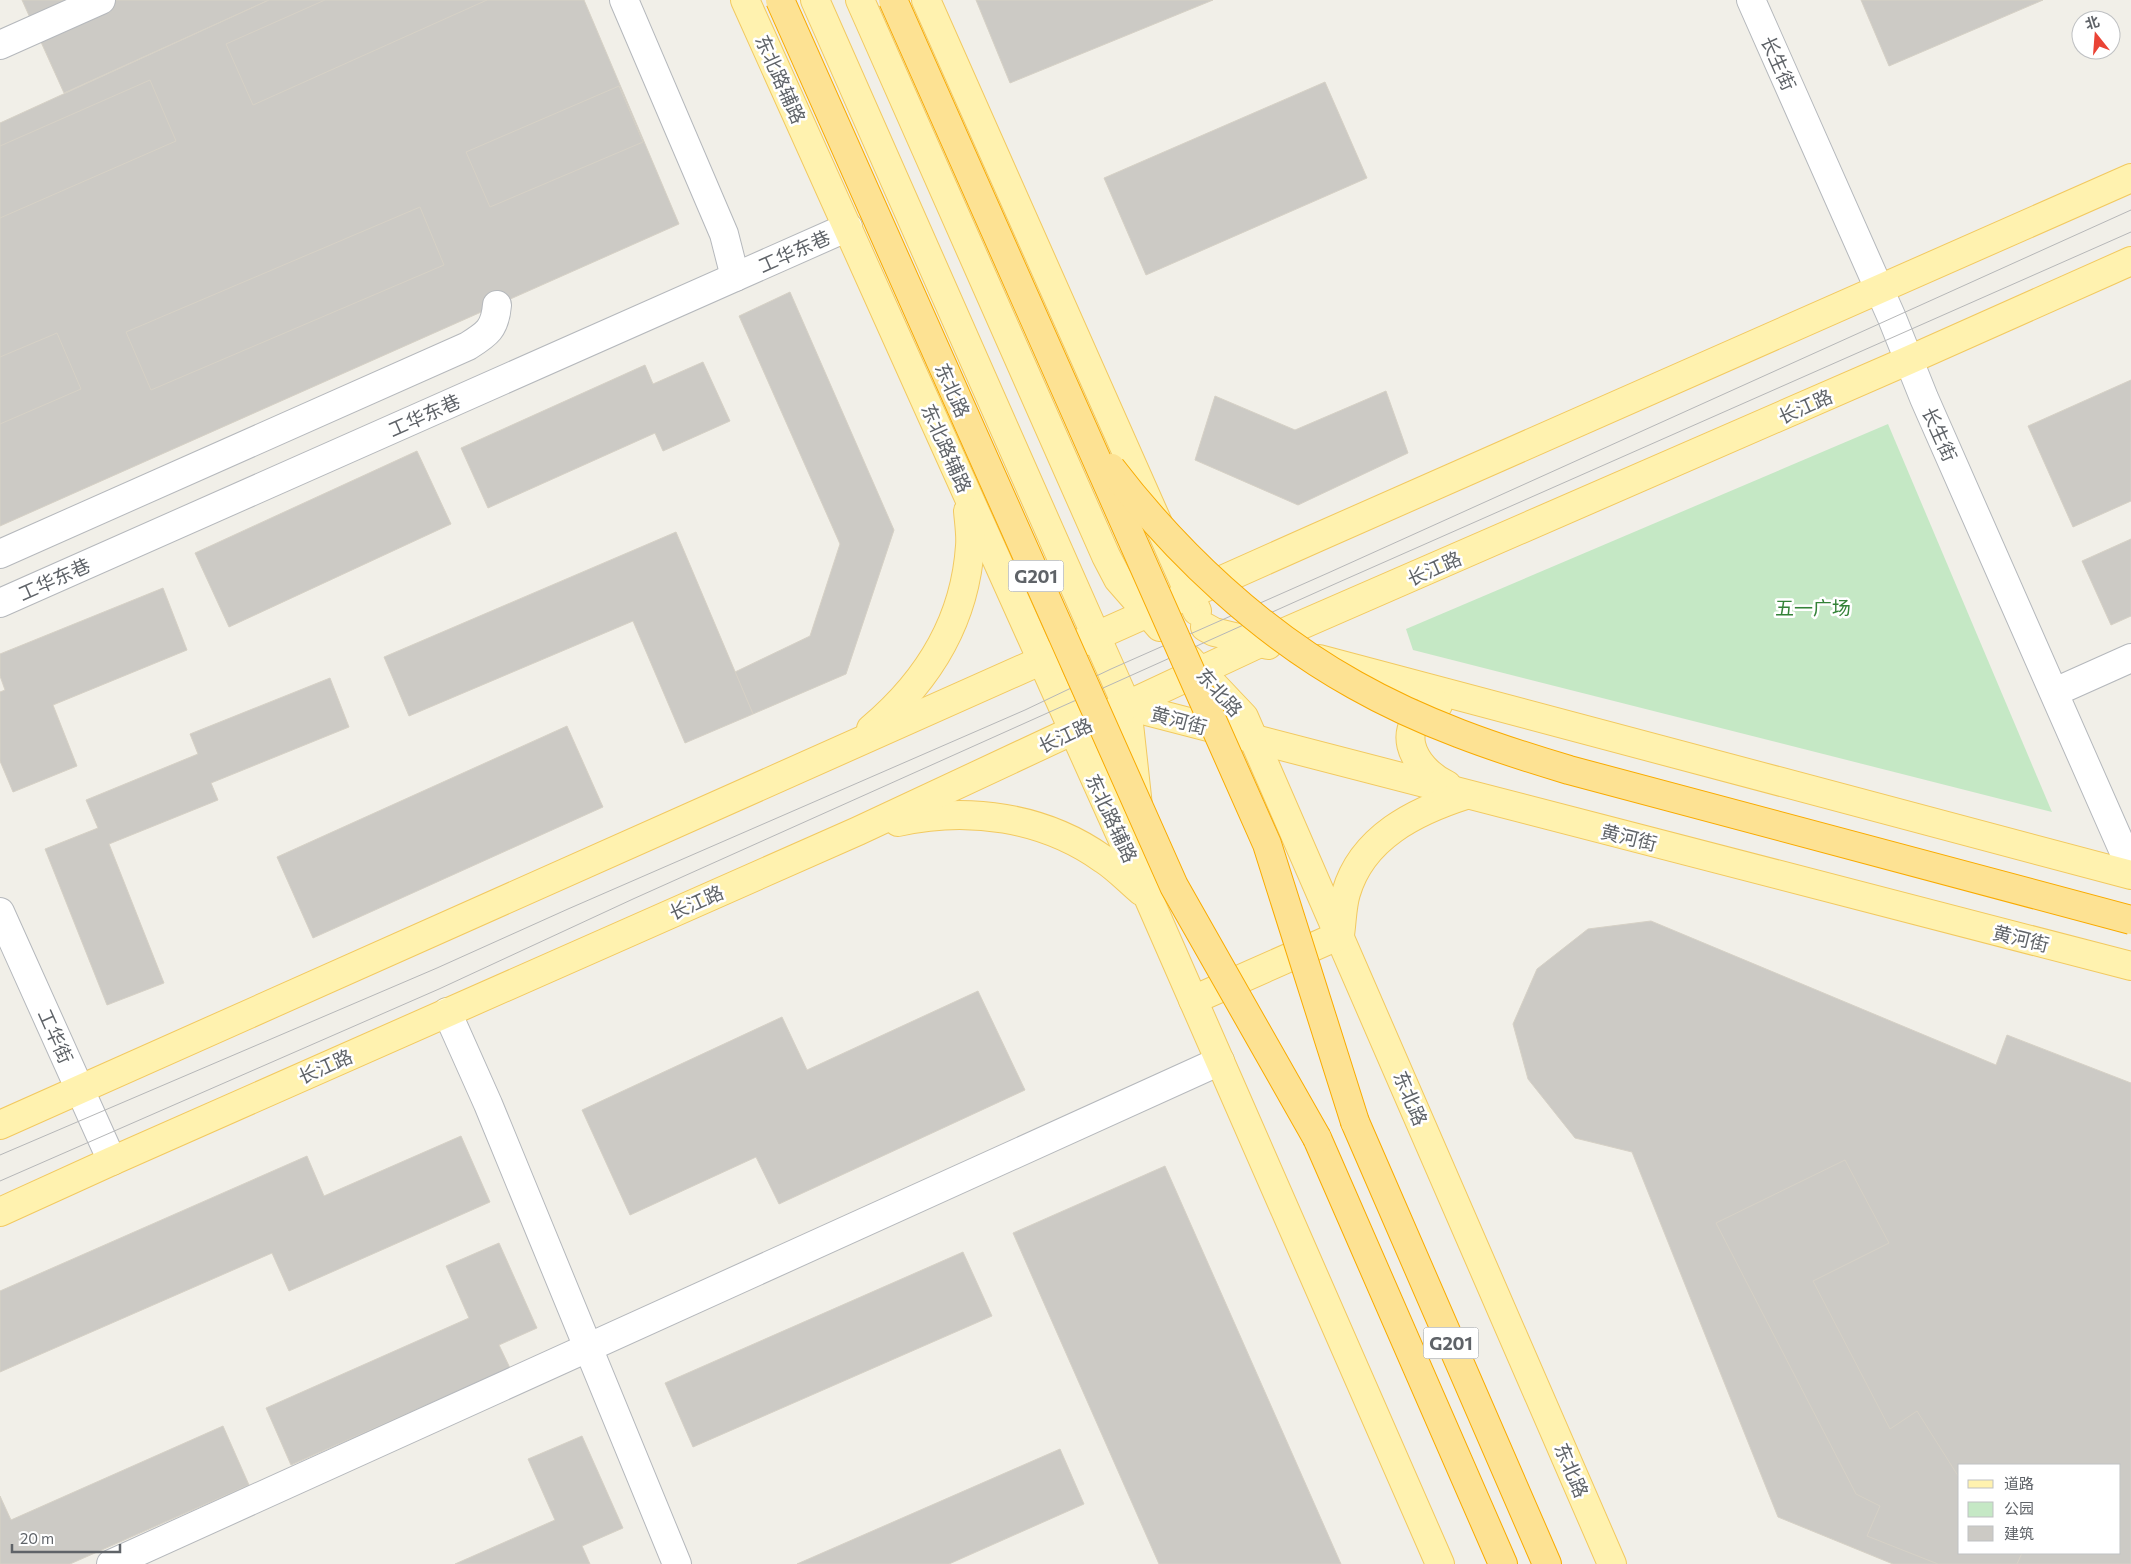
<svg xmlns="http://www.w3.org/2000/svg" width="2131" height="1564" font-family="Commissioner,'Noto Sans SC',sans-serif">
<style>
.green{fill:#c5e8c5}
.building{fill:#cccac5;stroke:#d6d1c6;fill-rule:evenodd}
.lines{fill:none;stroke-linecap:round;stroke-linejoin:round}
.minor-casing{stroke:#b5b8bc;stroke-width:30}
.major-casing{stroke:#f2c960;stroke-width:30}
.highway-casing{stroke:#f9ab00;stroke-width:30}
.minor{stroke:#fff;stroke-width:28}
.major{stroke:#fff2af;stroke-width:28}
.highway{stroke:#fde293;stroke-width:28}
.tram{stroke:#b6b7b8;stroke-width:1}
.highway-bridge-casing{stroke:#f9ab00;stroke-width:30;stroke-linecap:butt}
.highway-bridge{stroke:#fde293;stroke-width:28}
.labels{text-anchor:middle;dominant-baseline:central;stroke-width:5;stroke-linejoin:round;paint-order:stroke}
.shield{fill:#fff;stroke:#8f9295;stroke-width:1}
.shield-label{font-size:18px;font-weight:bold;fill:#5f6368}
.street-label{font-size:19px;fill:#5f6368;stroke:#fff}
.park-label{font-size:19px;fill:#348238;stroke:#fff}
</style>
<rect width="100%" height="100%" fill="#f1efe8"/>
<path class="green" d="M1888 424 2052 812 1413 650 1406 629Z"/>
<g class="building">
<path d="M22 0H269L64 93Z"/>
<path d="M269 0H584L679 224 0 526V123Z"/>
<path d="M325 0H487L253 105 226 44Z"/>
<path d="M976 0H1213L1010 83Z"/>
<path d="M1861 0H2043L1889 66Z"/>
<path d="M150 80 176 141 0 218V146Z"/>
<path d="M1325 82 1367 178 1146 275 1104 178Z"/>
<path d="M619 86 643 142 490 207 466 152Z"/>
<path d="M420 207 444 265 151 390 126 332Z"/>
<path d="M790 292 894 530 846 674 753 714 735 672 810 636 840 544 739 316Z"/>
<path d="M57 333 81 389 0 424V357Z"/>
<path d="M703 362 730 421 663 451 655 433 488 508 461 448 645 365 653 384Z"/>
<path d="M2131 380V501L2073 527 2028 426Z"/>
<path d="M1386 391 1408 453 1298 505 1195 460 1215 396 1295 430Z"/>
<path d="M417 451 451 524 229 627 195 553Z"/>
<path d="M676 532 753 714 685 743 633 621 409 716 384 657Z"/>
<path d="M2131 539V616L2111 625 2082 561Z"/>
<path d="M163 588 187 650 53 705 77 766 13 792 0 761V692L5 690 0 676V654Z"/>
<path d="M330 678 349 727 211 783 218 800 109 844 164 983 107 1005 45 849 98 828 86 800 198 754 190 734Z"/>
<path d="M567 726 603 807 313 938 277 857Z"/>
<path d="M1651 921 1996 1065 2007 1035 2131 1083V1564H1893L1778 1517 1632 1152 1575 1138 1528 1079 1513 1024 1537 969 1588 929ZM1960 1465H2120V1553H1960Z"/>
<path d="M978 991 1025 1090 779 1204 756 1157 630 1215 582 1110 782 1017 807 1070Z"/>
<path d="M461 1136 490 1202 289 1291 272 1253 0 1372V1291L307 1156 324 1196Z"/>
<path d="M1845 1160 1889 1243 1813 1281 1890 1429 1917 1411 1960 1479V1553H2022L2017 1564H1938L1867 1536 1880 1506 1856 1494 1716 1223Z"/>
<path d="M1165 1166 1341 1564H1159L1013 1233Z"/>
<path d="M499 1243 537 1328 499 1345 510 1368 291 1465 266 1408 469 1318 446 1266Z"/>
<path d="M963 1252 992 1316 693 1447 665 1383Z"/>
<path d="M223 1426 249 1485 70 1564H0V1496L11 1520Z"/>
<path d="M582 1436 623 1528 582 1546 590 1564H455L555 1520 528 1459Z"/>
<path d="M1060 1449 1084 1504 949 1564H797Z"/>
</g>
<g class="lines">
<defs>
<g id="minor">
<path d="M624 0 724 234 735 277"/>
<path d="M1751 0 1892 318 1924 398 2131 868"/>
<path d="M0 45 101 0"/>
<path d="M0 554 468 346C487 334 495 329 497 305"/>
<path d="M0 603 848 227"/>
<path d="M2055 692 2131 658"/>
<path d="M0 912 112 1161"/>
<path d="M447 1012 488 1104 677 1564"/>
<path d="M111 1564 1220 1061"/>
</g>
<g id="major">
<path d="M745 0C877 291 1006 583 1138 874"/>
<path d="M815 0 1127 706 1148 897 1440 1564"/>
<path d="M860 0 1106 556 1118 579 1160 627"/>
<path d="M926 0 1197 611"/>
<path d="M1205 627 1214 632 1268 645"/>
<path d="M1189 659 1244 717 1612 1564"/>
<path d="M1319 659 2131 875"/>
<path d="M1438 705C1391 723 1411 768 1447 785"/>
<path d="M1127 706 2131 966"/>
<path d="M871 729C928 681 965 622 970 546 971 535 969 523 968 511"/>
<path d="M898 822C968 806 1044 817 1103 859 1117 868 1129 881 1141 891"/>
<path d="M1193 1000 1340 935C1342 921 1342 906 1346 893 1362 837 1416 811 1466 795"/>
<path d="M0 1125 1316 538 2131 178"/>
<path d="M0 1212 112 1161 858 831 1260 643 1909 360 2131 261"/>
</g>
<g id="highway">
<path d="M1355 1122 1547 1564"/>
<path d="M1317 1138 1503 1564"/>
</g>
</defs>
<use href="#minor" class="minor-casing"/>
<use href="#major" class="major-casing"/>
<use href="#highway" class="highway-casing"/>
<use href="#minor" class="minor"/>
<use href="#major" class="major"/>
<use href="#highway" class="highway"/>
<g class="tram">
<path d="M0 1155 437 968 568 909 1025 710 1111 669 1328 573 2131 210"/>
<path d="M0 1181 439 989 633 899 1337 583 2131 232"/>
</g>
<defs>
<g id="highway-bridge">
<path d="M780 0 1174 886 1317 1138"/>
<path d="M893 0 1267 844 1355 1122"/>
<path d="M1111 468C1176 553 1261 633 1355 685 1422 723 1495 748 1569 770L2131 920"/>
</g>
</defs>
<use href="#highway-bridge" class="highway-bridge-casing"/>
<use href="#highway-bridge" class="highway-bridge"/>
</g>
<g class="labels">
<g class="shield">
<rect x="1008.5" y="560.5" width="55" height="31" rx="4"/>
<rect x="1423.5" y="1327.5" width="55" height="31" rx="4"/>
</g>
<g class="shield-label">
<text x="1036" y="576">G201</text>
<text x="1451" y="1343">G201</text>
</g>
<g class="street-label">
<text transform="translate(1779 63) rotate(66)">长生街</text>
<text transform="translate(781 79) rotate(66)">东北路辅路</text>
<text transform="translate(794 251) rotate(-24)">工华东巷</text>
<text transform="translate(953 390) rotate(66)">东北路</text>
<text transform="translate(1805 406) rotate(-24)">长江路</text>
<text transform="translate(424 415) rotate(-24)">工华东巷</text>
<text transform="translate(1940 434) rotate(66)">长生街</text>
<text transform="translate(947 448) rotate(66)">东北路辅路</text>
<text transform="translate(1434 568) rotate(-24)">长江路</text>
<text transform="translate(54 579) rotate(-24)">工华东巷</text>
<text transform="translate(1220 692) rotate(48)">东北路</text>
<text transform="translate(1179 720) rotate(15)">黄河街</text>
<text transform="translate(1065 735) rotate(-25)">长江路</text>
<text transform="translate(1112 818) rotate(65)">东北路辅路</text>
<text transform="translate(1629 837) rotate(14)">黄河街</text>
<text transform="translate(696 902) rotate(-24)">长江路</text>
<text transform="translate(2021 938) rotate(14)">黄河街</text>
<text transform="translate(56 1036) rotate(66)">工华街</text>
<text transform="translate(325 1066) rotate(-24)">长江路</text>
<text transform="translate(1411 1098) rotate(67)">东北路</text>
<text transform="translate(1572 1470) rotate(67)">东北路</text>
</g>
<g class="park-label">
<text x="1813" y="607">五一广场</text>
</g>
</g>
<rect x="1958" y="1464" width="162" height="90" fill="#ffffff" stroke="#bfc1c3"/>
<rect x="1968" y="1480" width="25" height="8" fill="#fff2af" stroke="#bfc1c3"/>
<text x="2004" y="1489" font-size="15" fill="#5f6368">道路</text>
<rect x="1968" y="1502" width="25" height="15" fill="#c5e8c5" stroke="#bfc1c3"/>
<text x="2004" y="1514" font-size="15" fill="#5f6368">公园</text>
<rect x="1968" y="1526" width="25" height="15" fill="#cccac5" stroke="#bfc1c3"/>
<text x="2004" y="1539" font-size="15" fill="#5f6368">建筑</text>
<g transform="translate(2096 35) rotate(343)"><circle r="24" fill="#ffffff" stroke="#bfc1c3"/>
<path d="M0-4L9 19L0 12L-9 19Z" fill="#ea4335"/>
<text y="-8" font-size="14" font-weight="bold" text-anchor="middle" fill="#5f6368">北</text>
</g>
<path d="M12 1544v8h108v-8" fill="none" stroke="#5f6368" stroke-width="2.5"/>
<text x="20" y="1544" font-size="15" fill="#5f6368" stroke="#ffffff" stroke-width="4" paint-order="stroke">20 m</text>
</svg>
